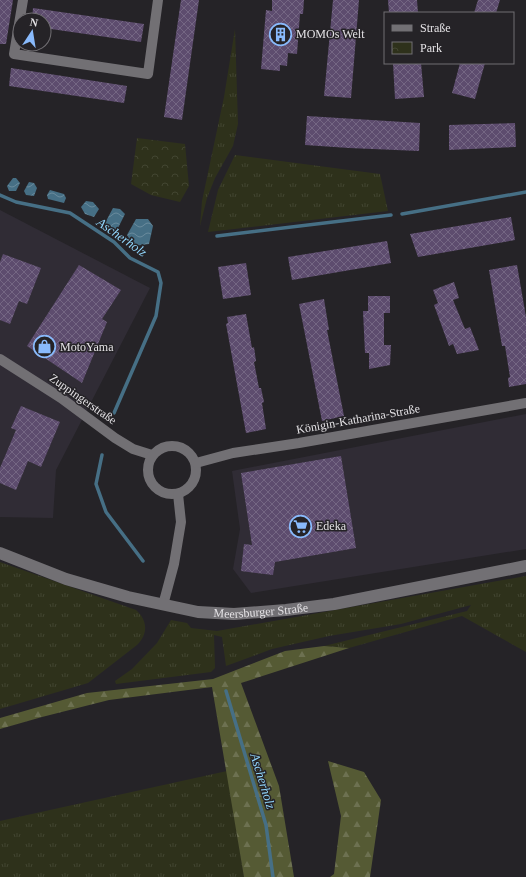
<svg xmlns="http://www.w3.org/2000/svg" width="526" height="877" font-family="'Times New Roman',serif">
<style>
.built{fill:#302c35}
.grass{fill:url(#grass-tufts)}
.forest{fill:url(#forest-firs)}
.park{fill:url(#park-crowns)}
.water{fill:url(#water-waves)}
.lines{fill:none;stroke-linecap:round;stroke-linejoin:round}
.stream{stroke:#466f85;stroke-width:3.5}
.building{fill:url(#building-cross-hatch)}
.street{stroke:#727074;stroke-width:10}
.secondary{stroke:#727074;stroke-width:12}
.labels{text-anchor:middle;dominant-baseline:central;stroke-width:3;stroke-linejoin:round;paint-order:stroke}
.poi-label{font-size:12px;fill:#e4e2e5;stroke:#252327;text-anchor:start}
.street-label{font-size:12px;fill:#e4e2e5;stroke:#252327}
.water-label{font-size:13px;font-style:italic;fill:#91d6fc;stroke:#252327}
</style>
<defs>
<pattern id="grass-tufts" width="24" height="20" patternUnits="userSpaceOnUse"><rect width="24" height="20" fill="#2e311b"/><path d="M3 7l-1-3M5 7V3M7 7l1-3M15 17l-1-3M17 17v-4M19 17l1-3" fill="none" stroke="#424531"/></pattern>
<pattern id="forest-firs" width="22" height="20" patternUnits="userSpaceOnUse"><rect width="22" height="20" fill="#555a34"/><path d="M5 1l3.5 6h-7zM16 11l3.5 6h-7z" fill="#6d7151"/></pattern>
<pattern id="park-crowns" width="20" height="18" patternUnits="userSpaceOnUse"><rect width="20" height="18" fill="#2e311b"/><path d="M2 6a3 3 0 1 1 6 0M12 15a3 3 0 1 1 6 0" fill="none" stroke="#424531"/></pattern>
<pattern id="water-waves" width="16" height="10" patternUnits="userSpaceOnUse"><rect width="16" height="10" fill="#466f85"/><path d="M0 5q4-4 8 0t8 0" fill="none" stroke="#698a9c"/></pattern>
<pattern id="building-cross-hatch" width="8" height="8" patternUnits="userSpaceOnUse"><rect width="8" height="8" fill="#5d4c6e"/><path d="M0 0l8 8M0 8l8-8" fill="none" stroke="#746683"/></pattern>
</defs>
<rect width="100%" height="100%" fill="#252327"/>
<g class="built">
<path d="M0 210 150 288 56 470 53 518 0 517Z"/>
<path d="M526 414V549L251 593 233 569 240 529 232 471Z"/>
</g>
<g class="grass">
<path d="M235 29 238 124 233 146 215 178 207 198 200 226 202 201 224 97Z"/>
<path d="M235 155 380 174 388 211 208 232 218 190Z"/>
<path d="M0 562 136 610C148 621 148 634 137 645L88 683 0 709Z"/>
<path d="M526 576V652L462 616 349 648 324 646 467 611 471 605 401 624 329 636 272 649 226 666 222 637 214 635 215 668 211 672 116 684 115 681 132 669 157 643 171 620 187 623 191 628 217 631Z"/>
<path d="M227 771 244 877H0V821Z"/>
</g>
<g class="forest">
<path d="M324 646 349 648 241 683 279 786 294 877H244L212 687 109 700 42 717 0 729V718L87 693 213 679 285 651Z"/>
<path d="M328 761 364 772 381 800 370 877H330L334 874 341 816Z"/>
</g>
<path class="park" d="M137 138 185 144 189 186 180 202 151 195 131 184Z"/>
<g class="water">
<path d="M13 178H16L20 183 16 191H9L7 186Z"/>
<path d="M29 182 34 183 37 188 34 196 26 195 24 191Z"/>
<path d="M50 190 64 194 66 198 64 203 48 199 47 195Z"/>
<path d="M86 201 93 202 99 209 94 217 85 214 81 207Z"/>
<path d="M113 208 120 209 125 214 117 230 107 228 105 223Z"/>
<path d="M136 219H148L153 226 149 244 134 246 127 235Z"/>
</g>
<g class="lines">
<g class="stream">
<path d="M0 195 16 202 70 213 114 242 130 258 158 272 161 283 156 316 114 413"/>
<path d="M402 214 526 192"/>
<path d="M217 236 391 215"/>
<path d="M102 455 96 484 106 512 143 561"/>
<path d="M226 691 266 825 273 877"/>
</g>
</g>
<g class="building">
<path d="M0 0H13L6 44H0Z"/>
<path d="M181 0H199L182 120 164 117Z"/>
<path d="M272 0H304L303 14H300L297 54 288 53 287 66 280 65V71L261 69 266 10 272 11Z"/>
<path d="M333 0H359L351 98 324 96Z"/>
<path d="M388 0H417L418 13H389Z"/>
<path d="M478 0H500L496 13H474Z"/>
<path d="M33 8 144 24 141 42 44 28V20H32Z"/>
<path d="M393 63H421L424 97 395 99Z"/>
<path d="M460 63H485L475 99 452 93Z"/>
<path d="M11 68 127 86 124 103 9 86Z"/>
<path d="M307 116 420 123 419 151 349 148 305 145Z"/>
<path d="M515 123 516 147 449 150V125Z"/>
<path d="M511 217 515 240 418 257 410 234Z"/>
<path d="M387 241 391 263 292 280 288 257Z"/>
<path d="M3 254 41 268 27 304 19 301 10 324 0 320V262Z"/>
<path d="M246 263 251 295 223 299 218 267Z"/>
<path d="M79 265 121 290 102 319 107 322 82 383 27 346Z"/>
<path d="M517 265 526 317V384L509 387 508 378 510 377 505 346H502L489 270Z"/>
<path d="M454 282 459 298 453 300 465 329 470 327 479 350 457 354 453 344 449 346 434 305 438 303 433 290Z"/>
<path d="M368 296H390V313H384V345H391L390 365 369 369V353H365L363 311H368Z"/>
<path d="M324 299 329 330H327L344 416 322 421 299 304Z"/>
<path d="M246 314 252 348 254 347 256 361 254 362 259 388H261L264 402 262 403 266 429 246 433 226 324 228 323 227 317Z"/>
<path d="M21 406 60 422 41 467 28 461 16 490 0 483V468L16 430 11 428Z"/>
<path d="M341 456 356 548 275 562 273 575 241 571 244 544 252 545 241 473Z"/>
</g>
<g class="lines">
<g class="street">
<path d="M23 0 14 54 148 74 158 0"/>
<path d="M0 359 61 398 115 438 133 449 152 455"/>
<circle cx="172" cy="470" r="24"/>
<path d="M196 463 233 453 299 443 526 403"/>
<path d="M163 605 174 564 181 522 178 494"/>
</g>
<path class="secondary" id="s1" d="M0 553 66 579 128 597 198 612 234 614 286 610 334 604 526 566"/>
</g>
<defs>
<symbol id="building-ring" viewBox="-11 -11 22 22"><circle r="9.5" fill="#252327" stroke="#89bafc" stroke-width="1.5"/><path d="M-4-6H4V6H1V3H-1V6H-4ZM-2.5-4.3h1.7v1.8h-1.7ZM.8-4.3h1.7v1.8H.8ZM-2.5-1h1.7V.8h-1.7ZM.8-1h1.7V.8H.8Z" fill="#89bafc"/></symbol>
<symbol id="shop-ring" viewBox="-11 -11 22 22"><circle r="9.5" fill="#252327" stroke="#89bafc" stroke-width="1.5"/><path d="M-5-2.5h2.3a2.7 3.5 0 0 1 5.4 0H5L5.5 6h-11ZM-1.5-2.5h3a1.5 2.3 0 0 0-3 0Z" fill="#89bafc"/></symbol>
<symbol id="supermarket-ring" viewBox="-11 -11 22 22"><circle r="9.5" fill="#252327" stroke="#89bafc" stroke-width="1.5"/><path d="M-6-5.5h2.5l.6 2H6L4.5 2H-2.5L-4.4-4H-6ZM-1.5 3.2a1.3 1.3 0 1 0 .1 0ZM3 3.2a1.3 1.3 0 1 0 .1 0Z" fill="#89bafc"/></symbol>
</defs>
<g fill-rule="evenodd">
<use href="#building-ring" x="268" y="22" width="25" height="25"/>
<use href="#shop-ring" x="32" y="334" width="25" height="25"/>
<use href="#supermarket-ring" x="288" y="514" width="25" height="25"/>
</g>
<g class="labels">
<g class="poi-label">
<text x="296" y="34">MOMOs Welt</text>
<text x="60" y="347">MotoYama</text>
<text x="316" y="526">Edeka</text>
</g>
<g class="street-label">
<text transform="translate(83 399) rotate(35)">Zuppingerstraße</text>
<text transform="translate(358 419) rotate(-10)">Königin-Katharina-Straße</text>
<text stroke="none"><textPath href="#s1" startOffset="270">Meersburger Straße</textPath></text>
</g>
<g class="water-label">
<text transform="translate(122 237) rotate(35)">Ascherholz</text>
<text transform="translate(263 781) rotate(73)">Ascherholz</text>
</g>
</g>
<rect x="384" y="12" width="130" height="52" fill="#252327" stroke="#716f73"/>
<rect x="392" y="25" width="20" height="6" fill="#727074" stroke="#716f73"/>
<text x="420" y="32" font-size="12" fill="#e4e2e5">Straße</text>
<rect x="392" y="42" width="20" height="12" fill="url(#park-crowns)" stroke="#716f73"/>
<text x="420" y="52" font-size="12" fill="#e4e2e5">Park</text>
<g transform="translate(32 32) rotate(12)"><circle r="19" fill="#252327" stroke="#716f73"/>
<path d="M0-3L7 15L0 10L-7 15Z" fill="#89bafc"/>
<text y="-6" font-size="11" font-weight="bold" text-anchor="middle" fill="#e4e2e5">N</text>
</g>
</svg>
